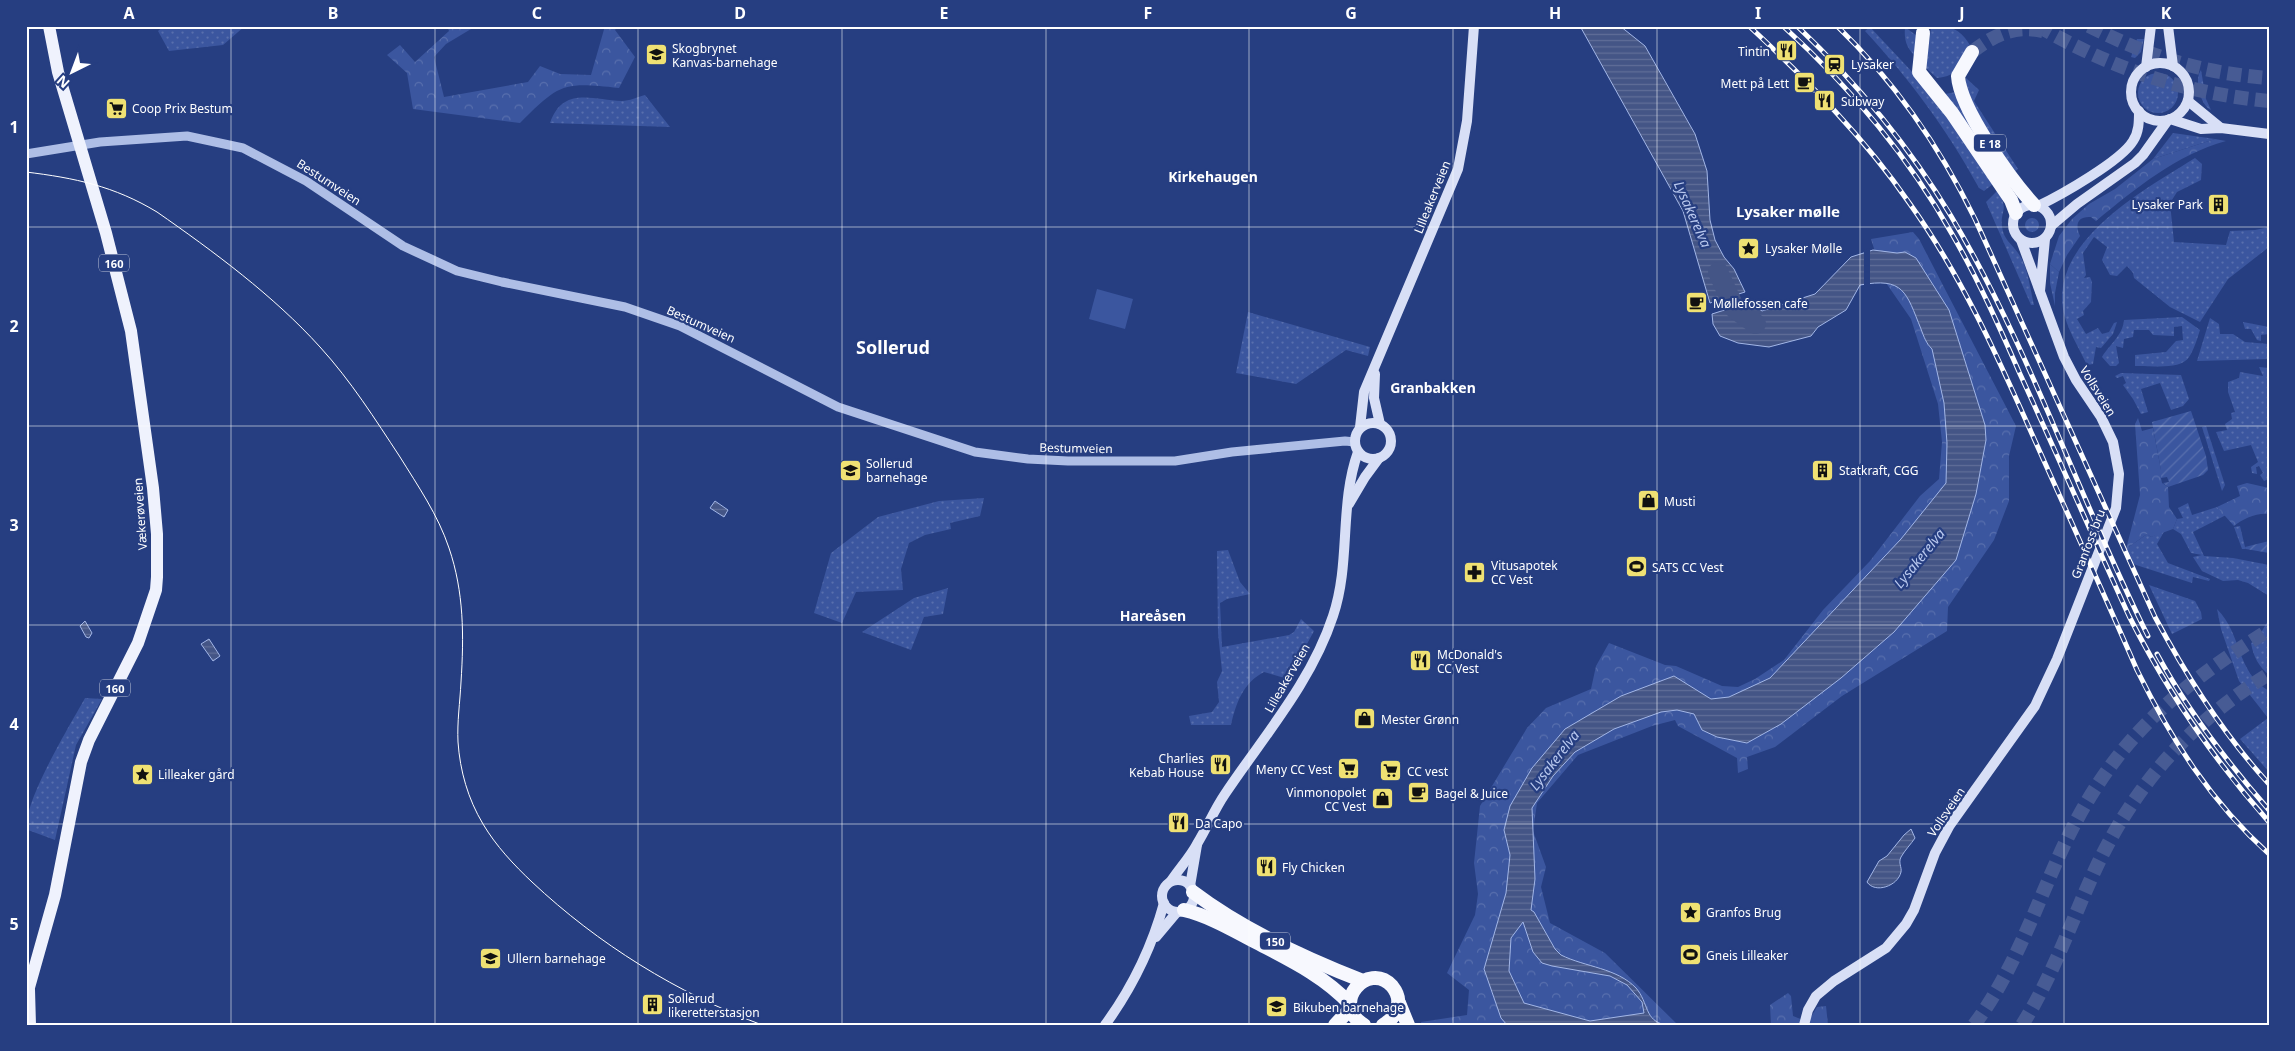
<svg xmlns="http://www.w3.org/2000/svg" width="2295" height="1051" font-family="'Noto Sans',sans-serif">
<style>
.grass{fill:url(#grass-dots)}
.forest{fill:url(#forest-crowns)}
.garden{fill:url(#garden-furrows)}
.pitch{fill:#3b569f}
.water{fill:url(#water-rules);stroke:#a2b6e7;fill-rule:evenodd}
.pier{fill:#263e81}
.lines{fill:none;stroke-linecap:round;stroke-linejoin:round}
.river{stroke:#445586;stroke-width:20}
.trunk-tunnel{stroke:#475b94;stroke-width:14;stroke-dasharray:14 7;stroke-linecap:butt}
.tertiary{stroke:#aebee6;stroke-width:9}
.secondary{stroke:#d8dff6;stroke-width:10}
.primary{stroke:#eff2fd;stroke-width:12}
.trunk{stroke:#f7f8fe;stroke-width:14}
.tram{stroke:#fff;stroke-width:1}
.rail-casing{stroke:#fff;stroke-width:5}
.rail{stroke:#263e81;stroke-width:3;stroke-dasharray:9;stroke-linecap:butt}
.grid{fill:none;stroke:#fff;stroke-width:1;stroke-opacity:0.55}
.labels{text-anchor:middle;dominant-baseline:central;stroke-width:4.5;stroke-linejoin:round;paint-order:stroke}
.shield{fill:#263e81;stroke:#bec5d9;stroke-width:1}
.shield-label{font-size:11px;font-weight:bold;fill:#fff}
.poi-label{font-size:12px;fill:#fff;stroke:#263e81;text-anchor:start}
.street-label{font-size:12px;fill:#fff;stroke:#263e81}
.neighbourhood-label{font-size:14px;font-weight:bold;fill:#fff;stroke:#263e81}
.water-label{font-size:14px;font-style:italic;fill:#b9c8ee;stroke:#263e81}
.quarter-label{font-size:15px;font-weight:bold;fill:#fff;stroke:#263e81}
.district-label{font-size:18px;font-weight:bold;fill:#fff;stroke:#263e81}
.neatline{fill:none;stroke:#fff;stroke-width:2}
.grid-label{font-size:16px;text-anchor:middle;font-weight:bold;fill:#fff}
</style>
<defs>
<pattern id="grass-dots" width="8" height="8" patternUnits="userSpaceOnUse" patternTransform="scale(1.25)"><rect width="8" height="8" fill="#3b569f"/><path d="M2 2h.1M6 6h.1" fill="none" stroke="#586fad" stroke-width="1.8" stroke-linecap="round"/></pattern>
<pattern id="forest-crowns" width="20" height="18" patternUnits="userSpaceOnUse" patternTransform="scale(1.25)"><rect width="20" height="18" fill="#3b569f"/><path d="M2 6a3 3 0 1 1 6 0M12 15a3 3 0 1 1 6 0" fill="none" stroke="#586fad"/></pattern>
<pattern id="garden-furrows" width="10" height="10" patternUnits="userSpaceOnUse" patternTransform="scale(1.25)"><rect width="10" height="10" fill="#3b569f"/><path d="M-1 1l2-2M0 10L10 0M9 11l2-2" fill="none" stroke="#586fad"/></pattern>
<pattern id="water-rules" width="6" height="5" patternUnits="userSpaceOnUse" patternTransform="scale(1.25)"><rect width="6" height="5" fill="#445586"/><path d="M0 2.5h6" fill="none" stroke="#606e98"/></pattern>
</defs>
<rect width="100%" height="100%" fill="#263e81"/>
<g class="grass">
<path d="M164 26H245L223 45 169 51 158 31Z"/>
<path d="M1938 26C1955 26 1963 33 1971 47 1960 65 1959 76 1937 78L1926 68 1931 28Z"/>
<path d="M1870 27 1915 75 1938 105 1993 184 1984 191 1979 188C1946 128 1912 82 1865 31Z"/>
<path d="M1905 27 1917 36 1915 56C1906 47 1904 40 1905 27Z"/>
<path d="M2137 39H2144L2141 52 2135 58 2131 57Z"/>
<path d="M2201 70 2206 99 2211 110C2200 105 2194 79 2201 70Z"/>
<circle cx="2158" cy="93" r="20"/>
<path d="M1966 78 1979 90 1974 101 2018 169 2013 173C1997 148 1962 108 1966 78Z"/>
<path d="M1956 92 2006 176 1945 94Z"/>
<path d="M645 95 670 127 550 123C563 86 592 100 622 101 629 101 638 97 645 95Z"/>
<path d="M2173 133 2215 139 2153 159Z"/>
<path d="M2195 158 2202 164 2201 180 2177 192 2170 203 2174 242 2226 245 2230 231 2255 230 2269 227V247L2228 279 2200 322 2170 307 2134 278 2133 273 2127 266 2117 276 2110 275 2102 260 2107 247 2094 237 2083 253 2086 275 2084 278 2090 277 2092 282 2091 302 2083 311 2084 315 2077 319 2086 334 2098 328 2102 334 2109 332 2114 323 2117 322 2113 334 2101 348 2096 347 2093 364 2087 365C2079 348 2066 327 2063 309 2052 239 2146 189 2195 158Z"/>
<path d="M1997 191C2010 210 2000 209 2002 227 2004 240 2011 243 2018 253 2028 266 2030 289 2034 305H2031L1986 202Z"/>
<circle cx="2032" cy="225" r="7"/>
<path d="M2050 264 2059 272 2055 293V306L2050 283Z"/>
<path d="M1248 312 1370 347 1368 356 1346 350 1296 384 1236 373Z"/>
<path d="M2182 317 2200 330C2197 339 2194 350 2189 357 2180 371 2149 365 2135 366V355L2166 352 2176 341 2183 340 2182 326 2174 327V336L2153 335 2149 330H2134L2133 337 2124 339 2123 348 2116 346 2119 363 2116 366H2110L2102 357C2110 344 2123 335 2124 320Z"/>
<path d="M2210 318 2219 324 2220 334H2233L2245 342 2269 344V359L2197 361Z"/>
<path d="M2243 322 2269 327V334L2261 335V341L2257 340 2251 329H2245Z"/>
<path d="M2259 367 2269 368V479L2264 481 2260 475 2263 473 2259 466 2256 467 2257 474 2252 473 2251 467 2258 462 2251 445 2224 451 2216 432 2227 430 2225 424 2232 419 2231 413 2235 412 2228 392V382L2239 378 2240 372 2263 376Z"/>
<path d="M2121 373 2181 375 2189 399 2183 406 2171 410 2160 383 2141 389 2148 412 2141 414 2133 399 2123 385 2126 383 2123 376 2117 378 2115 376Z"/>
<path d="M2206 426 2225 485 2222 491 2202 427Z"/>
<path d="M984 498 980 516 950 523 951 529 925 535 909 543 901 569 903 590 856 592 842 623 814 613 831 553 878 517 939 501Z"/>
<path d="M2188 503 2192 515 2217 507 2226 515 2193 532 2204 556 2233 558 2269 565V596L2248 583 2238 580 2223 581 2202 571 2193 557 2202 555 2191 553 2181 534 2173 529 2177 519 2183 518 2178 508Z"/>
<path d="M2240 526 2245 547 2246 549H2242L2234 527Z"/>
<path d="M2165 530 2157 544 2168 563 2210 579 2209 581 2193 577 2192 583 2133 564 2126 549 2147 534 2151 537Z"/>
<path d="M1228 550 1240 582 1250 594 1227 599 1220 603 1222 647 1289 635 1294 632 1301 619 1314 631 1288 679 1264 672C1243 683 1236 703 1231 725H1191L1189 716 1212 712 1219 702 1217 682 1222 671 1218 633 1217 551Z"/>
<path d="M2149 585 2195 601 2201 612 2202 619 2172 634Z"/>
<path d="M948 588 943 614 924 617 911 650 862 632 914 598Z"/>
<path d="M2217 609C2243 635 2235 671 2269 691V772L2240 739 2268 718 2239 681 2221 629Z"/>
<path d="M2269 619V675C2259 667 2253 656 2251 643L2256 641Z"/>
<path d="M85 698 102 699 76 745 55 840 28 830C19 808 72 722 85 698Z"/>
</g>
<g class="forest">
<path d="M447 26H476L446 44 434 57 444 97 528 82 540 66 560 74 591 75 605 26H618L615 30 635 57 619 88C563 82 560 83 520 123L413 109 407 73 387 55 400 45 415 62 449 31Z"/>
<path d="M2215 139 2226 141C2176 155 2136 188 2096 221L2091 217C2077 216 2075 225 2080 236L2067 255 2059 272 2050 264 2059 236 2072 219 2089 204 2115 189 2153 159Z"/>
<path d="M1913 232 1919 239 2016 426 2009 456V501L1994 540 1948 607 1947 631 1842 696 1775 747 1747 757 1748 769 1738 773 1737 758 1678 726 1675 720 1652 726 1578 755 1537 803 1533 831 1546 867 1541 887 1550 923 1605 953 1678 1025H1422L1421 1022 1467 1015 1469 990 1447 973 1475 915 1478 894 1474 863 1480 806 1527 728 1546 708 1591 689 1596 666 1609 643 1665 665 1676 666 1722 686 1738 687 1755 679 1784 660 1823 610 1870 561 1920 496 1939 479 1942 442 1938 404 1911 319 1884 280 1871 239Z"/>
<path d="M2138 418 2142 431 2153 428 2161 470V478L2162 483 2168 487 2169 507 2177 519 2173 529 2151 537 2147 534 2126 549 2140 495 2135 424Z"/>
<path d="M2247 483 2269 488V514C2258 512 2242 519 2234 526L2217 507 2240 496 2237 486Z"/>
<path d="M1788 993 1791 996 1793 1016 1808 1022 1817 1007 1826 1006 1828 1025H1771L1770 1005Z"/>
</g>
<g class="garden">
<path d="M2191 411 2206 456 2208 470 2203 475 2168 487 2163 483 2169 482 2167 477 2161 478V470L2152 422Z"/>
<path d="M2269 541V553L2246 549 2245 547Z"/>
</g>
<path class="pitch" d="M1097 289 1133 299 1125 329 1089 319Z"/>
<g class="water">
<path d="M1580 26H1620L1645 46 1695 134 1707 171 1710 220 1715 240 1724 257 1734 269 1745 292 1710 303 1683 211Z"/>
<path d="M1873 250 1897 253 1905 252 1916 258 1949 310 1985 425 1986 440 1976 494 1956 560 1894 632 1841 678 1781 724 1747 743 1717 737 1702 730 1694 714 1677 710 1661 712 1614 729 1575 752 1553 776 1532 808 1535 879 1531 910 1534 912 1555 949 1561 955C1585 967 1617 968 1636 988 1649 1003 1644 1021 1666 1025H1507L1501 1018 1484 969 1506 893 1510 855 1504 830 1510 806 1532 768 1565 729 1621 696 1674 676 1711 699 1729 697 1770 678 1901 539 1946 483 1947 443 1944 403 1932 349C1926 343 1924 337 1921 329 1906 292 1904 277 1860 285L1846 310 1818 327 1811 336 1769 347 1738 343 1720 336 1713 324 1712 314 1750 302 1762 311 1815 294 1851 257ZM1523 922 1533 952 1542 963 1552 966 1610 976 1627 985 1642 1002 1644 1013 1590 1021 1524 1003 1509 971 1511 938Z"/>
<path d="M715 501 728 510 724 517 710 508Z"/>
<path d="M85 621 92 633 89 638 86 637 80 626Z"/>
<path d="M209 639 220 656 213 661 201 644Z"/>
<path d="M1911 829 1915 838C1911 844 1905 850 1901 857 1898 863 1902 867 1901 872 1898 886 1875 894 1867 882L1879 861 1887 856 1904 835Z"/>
</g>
<path class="pier" d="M1870 248V285H1864V250Z"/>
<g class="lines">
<path class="river" d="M1718 272 1735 309 1756 324"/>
<g class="trunk-tunnel">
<path d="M2038 26C2113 69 2183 93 2269 101"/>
<path d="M2089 26C2150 57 2201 73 2269 78"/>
<path d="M1972 52C1995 34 2017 24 2046 32"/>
<path d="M1974 1025C2012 974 2033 914 2059 856 2108 747 2169 692 2269 630"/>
<path d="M2022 1025C2053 976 2071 922 2095 870 2134 786 2189 723 2269 674"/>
</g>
<path class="tertiary" d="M26 154 100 142 187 136 243 148 306 181 403 246 457 271 502 282 625 307 680 326 838 407 975 452 1028 459 1068 461H1175L1232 452 1345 441 1355 442"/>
<g class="secondary">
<path d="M2168 26 2173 66"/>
<circle cx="2160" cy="92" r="29"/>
<path d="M2146 67 2151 26"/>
<path d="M2188 101 2221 128"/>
<path d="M2170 119 2201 129 2221 128 2269 134"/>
<circle cx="2032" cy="224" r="19"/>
<path d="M2038 206C2061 195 2121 161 2133 141 2139 132 2139 122 2139 111"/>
<path d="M2051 226 2077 204 2135 163 2143 155 2168 120"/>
<path d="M2040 291 2045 239"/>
<path d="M1375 374 1374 398 1380 424"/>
<circle cx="1373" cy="441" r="18"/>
<path d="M1360 427 1364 392 1458 169 1467 121 1474 26"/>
<path d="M1349 504 1365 477 1379 458"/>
<circle cx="1178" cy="896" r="16"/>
<path d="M1171 881C1179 869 1190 857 1197 844 1207 828 1214 810 1225 794 1263 737 1311 683 1333 616 1351 563 1339 505 1358 452"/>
<path d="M1190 886 1197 845"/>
<path d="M1156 937 1177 912"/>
<path d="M1105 1025C1132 988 1152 947 1164 903"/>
<path d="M1804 1025 1808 1010 1816 996 1834 981 1886 948 1906 924 1914 910 1935 853 1950 825 2035 706 2057 659 2116 508 2119 474 2113 442 2101 417 2076 380 2064 357 2021 240"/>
</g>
<g class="primary">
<path d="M29 990 30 1025"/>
<path d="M26 998 55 895 81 762 89 740 138 643 156 590 157 577V534L153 488 131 331 106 233 58 72 49 26"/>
</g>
<g class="trunk">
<path d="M1923 33 1919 72 1952 113 2011 200 2016 213"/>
<path d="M1972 52 1958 76C1960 109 2011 180 2034 205"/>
<path d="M1193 892C1243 930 1304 958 1363 981"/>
<path d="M1184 910C1209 916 1231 929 1254 941 1288 959 1323 975 1350 1004"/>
<path d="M1399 1003 1408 1025"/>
<path d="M1335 1025 1351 1008"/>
<path d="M1364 1025C1329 1004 1368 960 1392 986 1396 991 1399 998 1398 1004 1397 1014 1392 1020 1383 1025"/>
</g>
<path class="tram" d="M26 172C75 178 114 186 157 212 213 251 274 296 320 347 351 381 375 419 400 457 418 486 438 515 449 548 464 592 464 636 461 682 460 702 457 722 458 742 460 771 468 799 483 824 496 846 514 865 532 882 598 944 677 993 762 1025"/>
<defs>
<g id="rail">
<path d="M1749 26C1808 81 1864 137 1910 204 1963 278 1999 360 2036 443 2070 519 2104 594 2137 670 2171 739 2211 802 2269 854"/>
<path d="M1783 26C1849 86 1908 156 1952 234 1978 279 1999 326 2020 374 2057 454 2092 535 2129 616 2167 691 2213 759 2269 822"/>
<path d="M1797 26C1856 82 1909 146 1951 216 2030 349 2079 498 2148 636"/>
<path d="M1837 26C1895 82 1940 147 1975 219L2155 617C2187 677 2223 734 2269 784"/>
<path d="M2157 654C2188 711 2227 762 2269 810"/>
</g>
</defs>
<use href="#rail" class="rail-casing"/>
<use href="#rail" class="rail"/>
</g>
<path class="grid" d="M231 26V1025M435 26V1025M638 26V1025M842 26V1025M1046 26V1025M1249 26V1025M1453 26V1025M1657 26V1025M1860 26V1025M2064 26V1025M26 227H2269M26 426H2269M26 625H2269M26 824H2269"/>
<defs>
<symbol id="restaurant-square" viewBox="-11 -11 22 22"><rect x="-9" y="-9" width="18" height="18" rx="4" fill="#efe173" stroke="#263e81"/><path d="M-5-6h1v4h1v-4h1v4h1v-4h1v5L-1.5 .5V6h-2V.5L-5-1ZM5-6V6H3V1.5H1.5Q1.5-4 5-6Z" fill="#111"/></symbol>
<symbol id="school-square" viewBox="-11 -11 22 22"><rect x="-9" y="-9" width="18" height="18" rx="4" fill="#efe173" stroke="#263e81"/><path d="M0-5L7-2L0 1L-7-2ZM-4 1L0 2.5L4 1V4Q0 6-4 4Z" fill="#111"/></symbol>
<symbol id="station-square" viewBox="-11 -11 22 22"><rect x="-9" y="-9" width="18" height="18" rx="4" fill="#efe173" stroke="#263e81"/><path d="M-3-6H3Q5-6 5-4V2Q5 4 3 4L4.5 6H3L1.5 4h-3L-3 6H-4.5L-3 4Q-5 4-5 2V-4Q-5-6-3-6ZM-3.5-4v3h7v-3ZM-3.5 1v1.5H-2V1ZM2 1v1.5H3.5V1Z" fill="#111"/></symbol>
<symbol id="cafe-square" viewBox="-11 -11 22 22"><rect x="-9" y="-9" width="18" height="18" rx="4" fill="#efe173" stroke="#263e81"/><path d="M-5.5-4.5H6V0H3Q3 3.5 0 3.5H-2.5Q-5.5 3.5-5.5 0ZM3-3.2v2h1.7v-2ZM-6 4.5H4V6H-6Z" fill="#111"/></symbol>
<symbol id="supermarket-square" viewBox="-11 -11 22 22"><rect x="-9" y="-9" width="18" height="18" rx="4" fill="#efe173" stroke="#263e81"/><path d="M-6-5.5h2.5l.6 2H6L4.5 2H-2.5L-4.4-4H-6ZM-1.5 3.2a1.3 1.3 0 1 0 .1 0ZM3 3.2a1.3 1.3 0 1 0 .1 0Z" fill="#111"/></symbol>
<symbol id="building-square" viewBox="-11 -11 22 22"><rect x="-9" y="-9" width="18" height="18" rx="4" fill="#efe173" stroke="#263e81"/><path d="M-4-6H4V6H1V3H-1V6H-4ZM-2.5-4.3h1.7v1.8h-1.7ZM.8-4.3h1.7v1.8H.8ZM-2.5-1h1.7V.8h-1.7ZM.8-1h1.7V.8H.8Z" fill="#111"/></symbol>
<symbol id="sight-square" viewBox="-11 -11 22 22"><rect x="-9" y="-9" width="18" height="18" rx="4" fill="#efe173" stroke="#263e81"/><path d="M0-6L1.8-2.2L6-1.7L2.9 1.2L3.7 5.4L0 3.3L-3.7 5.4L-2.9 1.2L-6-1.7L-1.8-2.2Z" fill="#111"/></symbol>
<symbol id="shop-square" viewBox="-11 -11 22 22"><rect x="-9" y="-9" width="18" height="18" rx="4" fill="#efe173" stroke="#263e81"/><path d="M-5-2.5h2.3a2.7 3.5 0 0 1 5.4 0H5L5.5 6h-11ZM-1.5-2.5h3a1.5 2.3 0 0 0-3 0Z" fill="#111"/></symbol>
<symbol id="stadium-square" viewBox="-11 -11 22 22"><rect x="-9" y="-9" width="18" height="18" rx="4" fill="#efe173" stroke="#263e81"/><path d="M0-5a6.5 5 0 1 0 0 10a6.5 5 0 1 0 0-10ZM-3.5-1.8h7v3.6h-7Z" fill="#111"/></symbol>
<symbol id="pharmacy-square" viewBox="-11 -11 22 22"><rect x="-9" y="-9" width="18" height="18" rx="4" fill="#efe173" stroke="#263e81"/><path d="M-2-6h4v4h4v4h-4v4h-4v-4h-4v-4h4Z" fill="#111"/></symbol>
</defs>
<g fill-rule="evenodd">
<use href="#restaurant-square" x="1774" y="38" width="25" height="25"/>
<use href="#school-square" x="644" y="42" width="25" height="25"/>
<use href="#station-square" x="1822" y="52" width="25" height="25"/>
<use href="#cafe-square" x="1792" y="70" width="25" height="25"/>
<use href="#restaurant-square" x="1812" y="88" width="25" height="25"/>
<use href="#supermarket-square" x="104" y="96" width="25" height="25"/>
<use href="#building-square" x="2206" y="192" width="25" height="25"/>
<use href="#sight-square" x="1736" y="236" width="25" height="25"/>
<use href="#cafe-square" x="1684" y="290" width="25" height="25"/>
<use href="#school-square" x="838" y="458" width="25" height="25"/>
<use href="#building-square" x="1810" y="458" width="25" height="25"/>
<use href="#shop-square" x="1636" y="488" width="25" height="25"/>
<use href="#stadium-square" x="1624" y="554" width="25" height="25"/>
<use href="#pharmacy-square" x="1462" y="560" width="25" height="25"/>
<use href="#restaurant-square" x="1408" y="648" width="25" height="25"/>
<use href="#shop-square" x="1352" y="706" width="25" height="25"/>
<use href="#restaurant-square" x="1208" y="752" width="25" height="25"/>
<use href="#supermarket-square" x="1336" y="756" width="25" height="25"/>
<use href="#supermarket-square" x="1378" y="758" width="25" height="25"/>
<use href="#sight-square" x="130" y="762" width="25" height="25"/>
<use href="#cafe-square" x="1406" y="780" width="25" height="25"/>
<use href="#shop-square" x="1370" y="786" width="25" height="25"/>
<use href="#restaurant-square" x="1166" y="810" width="25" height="25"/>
<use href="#restaurant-square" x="1254" y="854" width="25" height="25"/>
<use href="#sight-square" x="1678" y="900" width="25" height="25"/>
<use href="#stadium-square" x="1678" y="942" width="25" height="25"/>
<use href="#school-square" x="478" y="946" width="25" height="25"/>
<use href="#building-square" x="640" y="992" width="25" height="25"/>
<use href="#school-square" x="1264" y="994" width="25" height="25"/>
</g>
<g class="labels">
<g class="shield">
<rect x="1974" y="134.5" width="32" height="17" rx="4"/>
<rect x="99" y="254.5" width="30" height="17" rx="4"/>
<rect x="100" y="679.5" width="30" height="17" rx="4"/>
<rect x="1260" y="932.5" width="30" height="17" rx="4"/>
</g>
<g class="shield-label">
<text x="1990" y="143">E 18</text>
<text x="114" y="263">160</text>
<text x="115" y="688">160</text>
<text x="1275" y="941">150</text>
</g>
<g class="poi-label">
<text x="672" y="48">Skogbrynet<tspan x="672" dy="14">Kanvas-barnehage</tspan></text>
<text x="1770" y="51" text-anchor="end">Tintin</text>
<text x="1851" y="64">Lysaker</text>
<text x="1789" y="83" text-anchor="end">Mett på Lett</text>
<text x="1841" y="101">Subway</text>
<text x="132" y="108">Coop Prix Bestum</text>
<text x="2203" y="204" text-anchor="end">Lysaker Park</text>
<text x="1765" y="248">Lysaker Mølle</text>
<text x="1713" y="303">Møllefossen cafe</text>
<text x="866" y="463">Sollerud<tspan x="866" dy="14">barnehage</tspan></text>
<text x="1839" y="470">Statkraft, CGG</text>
<text x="1664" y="501">Musti</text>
<text x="1491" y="565">Vitusapotek<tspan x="1491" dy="14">CC Vest</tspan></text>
<text x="1652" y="567">SATS CC Vest</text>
<text x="1437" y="654">McDonald's<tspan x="1437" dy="14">CC Vest</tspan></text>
<text x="1381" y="719">Mester Grønn</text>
<text x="1204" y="758" text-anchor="end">Charlies<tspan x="1204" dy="14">Kebab House</tspan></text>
<text x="1332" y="769" text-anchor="end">Meny CC Vest</text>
<text x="1407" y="771">CC vest</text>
<text x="158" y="774">Lilleaker gård</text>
<text x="1366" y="792" text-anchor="end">Vinmonopolet<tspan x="1366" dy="14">CC Vest</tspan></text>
<text x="1435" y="793">Bagel &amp; Juice</text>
<text x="1195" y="823">Da Capo</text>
<text x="1282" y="867">Fly Chicken</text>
<text x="1706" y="912">Granfos Brug</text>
<text x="1706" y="955">Gneis Lilleaker</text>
<text x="507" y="958">Ullern barnehage</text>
<text x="668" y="998">Sollerud<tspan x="668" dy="14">likeretterstasjon</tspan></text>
<text x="1293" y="1007">Bikuben barnehage</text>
</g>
<g class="street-label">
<text transform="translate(329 182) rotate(33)">Bestumveien</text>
<text transform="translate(1432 197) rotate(-68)">Lilleakerveien</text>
<text transform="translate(701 324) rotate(24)">Bestumveien</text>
<text transform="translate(2098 391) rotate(58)">Vollsveien</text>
<text transform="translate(1076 448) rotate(1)">Bestumveien</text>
<text transform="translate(140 514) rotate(-94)">Vækerøveien</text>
<text transform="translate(2088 544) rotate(-69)">Granfoss bru</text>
<text transform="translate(1287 678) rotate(-60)">Lilleakerveien</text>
<text transform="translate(1946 812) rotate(-56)">Vollsveien</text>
</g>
<g class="neighbourhood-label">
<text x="1213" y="176">Kirkehaugen</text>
<text x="1433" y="387">Granbakken</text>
<text x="1153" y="615">Hareåsen</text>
</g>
<g class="water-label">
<text transform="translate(1693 214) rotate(66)">Lysakerelva</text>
<text transform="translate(1919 558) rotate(-51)">Lysakerelva</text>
<text transform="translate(1554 760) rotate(-52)">Lysakerelva</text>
</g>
<g class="quarter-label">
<text x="1788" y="211">Lysaker mølle</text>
</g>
<g class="district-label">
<text x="893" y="347">Sollerud</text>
</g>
</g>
<rect width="2295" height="1051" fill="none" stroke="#263e81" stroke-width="55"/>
<g transform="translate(72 72) rotate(222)" stroke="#263e81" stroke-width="4" paint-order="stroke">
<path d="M0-4L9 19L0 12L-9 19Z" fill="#ffffff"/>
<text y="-8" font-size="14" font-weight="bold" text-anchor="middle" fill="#ffffff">N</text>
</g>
<rect x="28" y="28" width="2240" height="996" class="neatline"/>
<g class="grid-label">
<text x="129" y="19">A</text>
<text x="333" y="19">B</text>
<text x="537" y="19">C</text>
<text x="740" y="19">D</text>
<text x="944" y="19">E</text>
<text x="1148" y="19">F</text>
<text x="1351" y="19">G</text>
<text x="1555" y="19">H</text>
<text x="1758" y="19">I</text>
<text x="1962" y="19">J</text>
<text x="2166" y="19">K</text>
<text x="14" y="133">1</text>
<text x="14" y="332">2</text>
<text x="14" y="531">3</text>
<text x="14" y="730">4</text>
<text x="14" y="930">5</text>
</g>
</svg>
